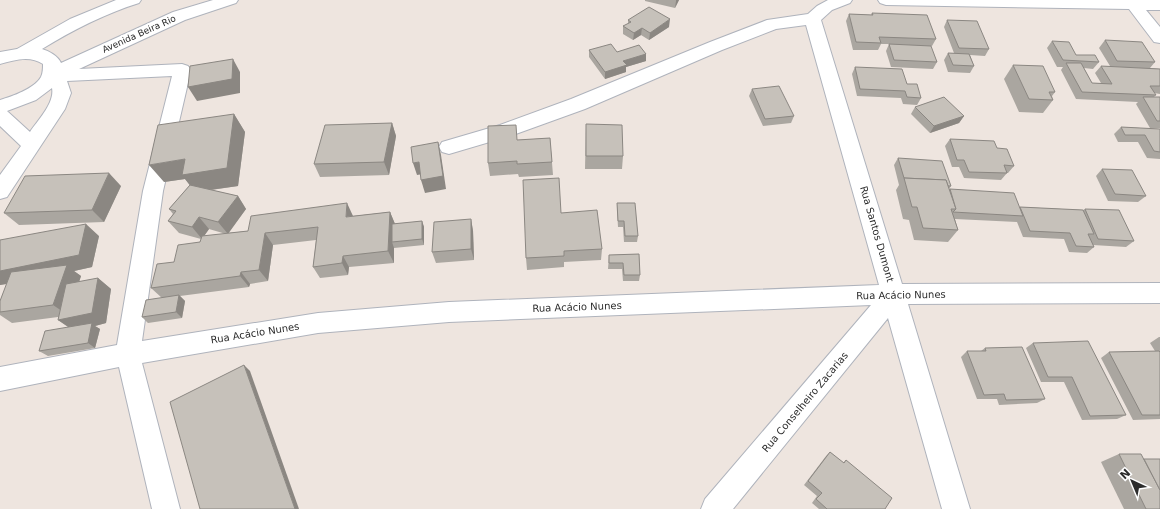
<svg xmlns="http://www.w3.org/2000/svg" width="1160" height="509" font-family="'DejaVu Sans',sans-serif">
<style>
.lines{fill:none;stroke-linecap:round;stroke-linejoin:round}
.minor-casing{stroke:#afb3bc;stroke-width:2}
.minor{fill:#fff;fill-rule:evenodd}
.wall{fill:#aaa6a0;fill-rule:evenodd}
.shaded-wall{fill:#8b8782}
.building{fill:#c6c1ba;stroke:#8b8782}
.labels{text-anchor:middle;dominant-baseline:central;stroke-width:4;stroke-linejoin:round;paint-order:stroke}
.far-street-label{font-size:9px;fill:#2c2c2c;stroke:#fff}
.street-label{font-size:10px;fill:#2c2c2c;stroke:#fff}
</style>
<rect width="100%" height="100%" fill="#eee5df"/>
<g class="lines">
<defs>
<g id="minor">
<path d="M116 0H141L139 3C104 14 73 30 42 49 49 51 58 56 61 63L173 12 213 0H238L236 3 185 20 79 69 182 64 188 66 191 70 163 191 142 341 318 313 449 302 879 285 806 25 776 29 722 50 585 109 513 135 449 154 442 152 439 147 442 142 500 125 571 99 710 42 767 20 808 14 817 6 828 0H852L850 3 832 10 821 20 902 284 1160 283V303L908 304 970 509H942L888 318 733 509H701L705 499 871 305 449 322 318 333 142 363 180 509H152L119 367 0 391V367L117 345 143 191 172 76 67 81 71 93 65 109 7 197 0 199V175L21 146 0 126V100C13 96 34 89 41 77 43 73 43 68 43 64 30 55 14 60 0 64V52L17 49 70 19ZM52 88C55 103 38 120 30 132L7 111 36 100Z"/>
<path d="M878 0H1160V10H1146L1160 27V43L1154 42 1129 9 886 5 880 3Z"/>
</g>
</defs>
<use href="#minor" class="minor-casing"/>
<use href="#minor" class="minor"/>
</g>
<g class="wall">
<path d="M645 0H679L675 8 645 1Z"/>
<path d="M872 13 936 39 932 46H926L937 62 933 69 891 67 886 51 889 44H881L878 50H853L846 21 849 14 871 15Z"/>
<path d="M628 20 669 27 649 40 641 35 633 40 623 34V26L628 24Z"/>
<path d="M947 20 989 49 985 56 970 55 974 66 970 73 948 72 944 60 948 53H954L944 27Z"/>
<path d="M1105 40 1155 62 1150 68 1160 69V94L1154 93 1156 95 1154 97H1160V128H1150L1136 104 1138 102 1076 99 1061 70 1063 67H1057L1047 48 1052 41 1076 55 1099 62 1093 69 1084 68 1092 83H1101L1095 73 1101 66H1110L1099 48Z"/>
<path d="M589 50 646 54V61L626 67V72L605 79 589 57Z"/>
<path d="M1013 65 1055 92 1052 96 1053 100 1043 113 1019 112 1004 79Z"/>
<path d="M855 67 907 84 921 98 917 105 903 104 901 98 857 96 852 74Z"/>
<path d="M752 89 794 116 791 123 763 126 749 96Z"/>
<path d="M915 107 964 116 959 123 930 133 911 114Z"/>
<path d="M234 114 245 132 238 186 211 190 238 196 246 209 228 233 248 231 353 216 390 212 395 224 422 221 424 227V245L394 248V263L349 267 348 275 320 278 313 267 316 240 273 245 268 281 250 284 249 287 180 296 185 301 182 318 148 323 142 317 162 298 151 288 174 262 200 242 201 239 179 233 168 221 173 214 169 209 190 185 185 179 164 182ZM209 229 226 234 204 236Z"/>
<path d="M392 123 396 136 389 175 320 177 314 164Z"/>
<path d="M586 124 623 156 622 169H585Z"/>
<path d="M1121 127 1160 129V159L1147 158 1138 142H1118L1114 134Z"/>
<path d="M550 138 553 175 519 177 518 174 490 176 488 163 518 140Z"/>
<path d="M950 139 997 148 1014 166 1008 173H1007L1001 180 964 178 959 167H952L945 146Z"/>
<path d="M898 158 951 186 949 189H950L1019 207H1020L1083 210 1085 209 1134 241 1126 247 1093 245 1094 247 1087 253 1069 252 1064 239 1023 237 1017 222 955 219 958 230 948 242 914 240 909 220 903 219 896 190 899 185 894 165Z"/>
<path d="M1102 169 1146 196 1138 202 1108 201 1096 176Z"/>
<path d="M121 186 104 222 19 225 4 213Z"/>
<path d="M617 203 638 236 637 242H624L623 227H618L617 210Z"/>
<path d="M561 213 602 249 601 260 564 262V267L527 270 526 258Z"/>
<path d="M471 219 473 231 474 260 436 263 432 252Z"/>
<path d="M99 236 92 267 74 271 81 276 79 282 98 278 111 289 106 323 95 326 100 329 95 348 48 356 39 351 68 327 58 320V317L12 323 0 315V301L7 284 0 285V240Z"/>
<path d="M639 254 640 275 639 281H623L622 269H608L609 255Z"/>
<path d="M1159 337H1160V419L1133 420 1101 358 1109 352 1155 351 1150 343Z"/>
<path d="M1033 343 1126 415 1117 419 1082 420 1064 382H1041L1026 348Z"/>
<path d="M985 348 1045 399 1037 403 999 405 997 399H977L961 357 967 351H981Z"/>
<path d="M830 452 843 463 846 460 885 509H819L812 503 817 496 804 485 826 456Z"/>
<path d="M1119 454 1144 459 1160 509H1124L1101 462Z"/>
</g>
<g class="shaded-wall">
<path d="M676 0H679L675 8 676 1Z"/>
<path d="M670 19 669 27 649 40 650 33Z"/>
<path d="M642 28 641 35 633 40 634 33Z"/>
<path d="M646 54V61L626 67V72L605 79V72L623 61Z"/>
<path d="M233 59 240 72V93L197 101 188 87Z"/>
<path d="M234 114 245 132 238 186 195 192 185 179 164 182 149 165 185 159Z"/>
<path d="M964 116 959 123 930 133 934 126Z"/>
<path d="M392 123 396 136 389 175 384 162Z"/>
<path d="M438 142 441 155 446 189 425 193 421 180Z"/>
<path d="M419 162 423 174 417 175 413 163Z"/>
<path d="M109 173 121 186 104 222 92 210Z"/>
<path d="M238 196 246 209 228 234 218 222Z"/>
<path d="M347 203 353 216 346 217Z"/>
<path d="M390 212 395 224 392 242 394 248V263L388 251Z"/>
<path d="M199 217 209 229 202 239 192 227Z"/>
<path d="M471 219 473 231 474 260 471 249Z"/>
<path d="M422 221 424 227V245L422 239Z"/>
<path d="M86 224 99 236 92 267 74 271 81 276 68 315 53 305 64 273 0 285V271Z"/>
<path d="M265 233 273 245 268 281 259 270Z"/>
<path d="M343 256 349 267 348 275 342 263Z"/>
<path d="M241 272 250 284 249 287 240 276Z"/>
<path d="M98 278 111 289 106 323 95 326 100 329 95 348 88 343 73 330 58 320Z"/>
<path d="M179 295 185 301 182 318 176 312Z"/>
<path d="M244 365 250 371 299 509H295Z"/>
</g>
<g class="building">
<path d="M649 7 670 19 650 33 642 28 634 33 623 26 631 22 628 20Z"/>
<path d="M872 13 927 15 936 39 879 37 881 43 856 42 849 14 873 15Z"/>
<path d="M947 20 977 21 989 49 959 48Z"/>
<path d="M1105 40 1142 42 1155 62 1117 61Z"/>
<path d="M1052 41 1069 42 1076 55H1095L1099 62 1063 60Z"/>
<path d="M611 44 617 52 639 45 646 54 623 61 627 65 605 72 589 50Z"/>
<path d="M889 44 931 46 937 62 894 60Z"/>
<path d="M948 53 969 54 974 66 953 65Z"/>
<path d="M233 59 232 79 188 87 190 66Z"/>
<path d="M1066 63H1081L1092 83 1112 84 1101 66 1160 69V86H1150L1156 95 1082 92Z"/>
<path d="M1013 65 1043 66 1055 92H1049L1053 100 1029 99Z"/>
<path d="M855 67 902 69 907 84H917L921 98 907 97 905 91 860 89Z"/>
<path d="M779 86 794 116 765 119 752 89Z"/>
<path d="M944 97 964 116 934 126 915 107Z"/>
<path d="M1143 97H1160V121H1157Z"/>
<path d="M234 114 227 168 182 175 185 159 149 165 158 125Z"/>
<path d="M392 123 384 162 314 164 325 125Z"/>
<path d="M586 124 622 125 623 156H586Z"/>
<path d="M516 125 517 140 550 138 552 162 517 164V161L488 163V126Z"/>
<path d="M1121 127 1160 129V152L1154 151 1145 135H1125Z"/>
<path d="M950 139 994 141 997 148 1007 149 1014 166 1004 165 1007 173 969 172 964 160H957Z"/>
<path d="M438 142 443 176 421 180 419 162 413 163 411 147Z"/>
<path d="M898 158 942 161 951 186H948L946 180 904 178Z"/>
<path d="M1102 169 1132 170 1146 196 1115 194Z"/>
<path d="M109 173 92 210 4 213 25 176Z"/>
<path d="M559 178 561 213 597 210 602 249 564 251V256L526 258 523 180Z"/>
<path d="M904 178 946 180 956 209H951L958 230 923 228 917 207H912Z"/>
<path d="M190 185 238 196 218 222 199 217 192 227 168 221 176 211 169 209Z"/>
<path d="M950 189 1014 193 1023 216 953 212 956 209Z"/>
<path d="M347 203 346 217 390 212 388 251 343 256 342 263 313 267 318 227 265 233 259 270 241 272 240 276 151 288 157 264 174 262 178 245 200 242 202 236 248 231 251 216Z"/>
<path d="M617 203H635L638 236H625L624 221H618Z"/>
<path d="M1020 207 1083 210 1094 234H1088L1094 247 1076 246 1070 233 1030 231Z"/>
<path d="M1085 209 1119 210 1134 241 1098 239Z"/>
<path d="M471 219V249L432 252 434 222Z"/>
<path d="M422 221V239L392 242V224Z"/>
<path d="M86 224 79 255 0 271V240Z"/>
<path d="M639 254 640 275H624L623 263H609V255Z"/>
<path d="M67 265 53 305 0 312V301L11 272Z"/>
<path d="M98 278 92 313 58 320 66 284Z"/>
<path d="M179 295 176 312 142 317 146 300Z"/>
<path d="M92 323 88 343 39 351 45 331Z"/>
<path d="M1088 341 1126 415 1090 416 1072 377H1048L1033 343Z"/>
<path d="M1022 347 1045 399 1006 400 1004 394 984 395 967 351H986L985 348Z"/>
<path d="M1159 351 1160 352V415H1142L1109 352Z"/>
<path d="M244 365 295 509H200L170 402Z"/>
<path d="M830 452 844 463 846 460 892 498 885 509H827L816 499 822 493 808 481Z"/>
<path d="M1119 454H1141L1160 490V509H1146Z"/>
<path d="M1144 459H1160V490Z"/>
</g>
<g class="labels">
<g class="far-street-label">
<text transform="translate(139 34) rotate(-24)">Avenida Beira Rio</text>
</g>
<g class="street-label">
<text transform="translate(877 234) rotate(74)">Rua Santos Dumont</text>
<text transform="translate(901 295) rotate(-1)">Rua Acácio Nunes</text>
<text transform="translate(577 307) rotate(-2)">Rua Acácio Nunes</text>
<text transform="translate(255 333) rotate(-9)">Rua Acácio Nunes</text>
<text transform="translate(805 402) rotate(-50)">Rua Conselheiro Zacarias</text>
</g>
</g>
<g transform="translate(1132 481) rotate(316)" stroke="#ffffff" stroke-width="3" paint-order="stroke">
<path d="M0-3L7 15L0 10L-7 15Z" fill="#2c2c2c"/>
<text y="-6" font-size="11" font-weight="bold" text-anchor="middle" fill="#2c2c2c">N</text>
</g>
</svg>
